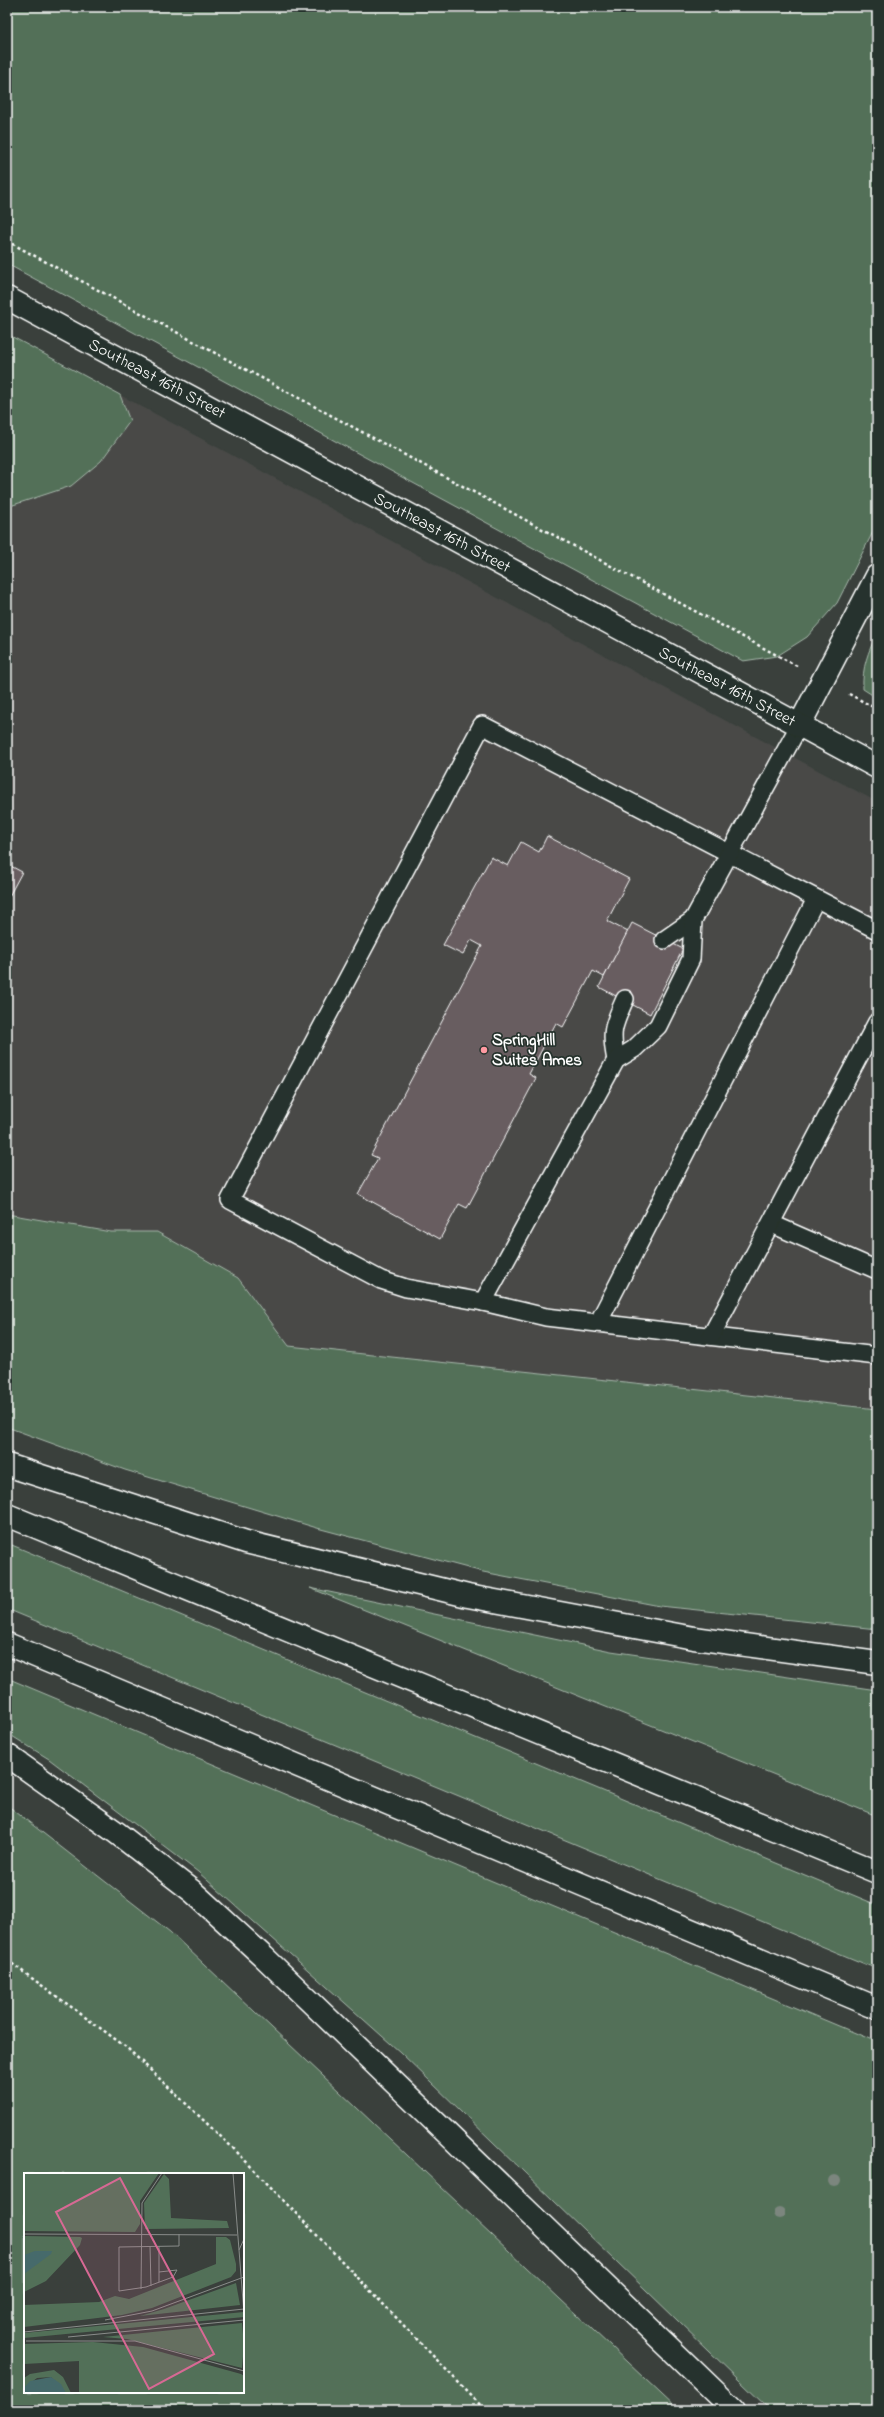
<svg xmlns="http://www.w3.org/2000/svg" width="884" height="2417" font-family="'Indie Flower',sans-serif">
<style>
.built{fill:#484947}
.green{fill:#527058;stroke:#a8b8ac;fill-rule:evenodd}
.building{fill:#685d60;stroke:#fff}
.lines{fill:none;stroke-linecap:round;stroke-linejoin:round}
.service-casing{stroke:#fff;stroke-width:20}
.minor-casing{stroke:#fff;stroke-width:25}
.secondary-casing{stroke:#fff;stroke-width:25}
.motorway-casing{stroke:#fff;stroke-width:25}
.path{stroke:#fff;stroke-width:2.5;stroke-dasharray:3 3;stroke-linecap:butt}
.service{stroke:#26332d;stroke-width:17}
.minor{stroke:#26332d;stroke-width:22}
.secondary{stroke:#26332d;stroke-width:22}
.motorway{stroke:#26332d;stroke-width:22}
.tree{fill:#7b867e}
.poi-dot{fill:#ff9aa2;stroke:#26332d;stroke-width:1.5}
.labels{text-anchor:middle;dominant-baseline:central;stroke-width:3.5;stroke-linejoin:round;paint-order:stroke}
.street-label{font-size:17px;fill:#fff;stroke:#26332d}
.poi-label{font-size:17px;font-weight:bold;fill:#fff;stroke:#26332d;text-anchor:start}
.inset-road{fill:none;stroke:#898c8a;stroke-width:1}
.view{fill:#d76994;fill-opacity:0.15;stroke:#d76994;stroke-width:2}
.inset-edge{fill:none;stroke:#fff;stroke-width:2}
</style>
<rect width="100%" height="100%" fill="#3a403c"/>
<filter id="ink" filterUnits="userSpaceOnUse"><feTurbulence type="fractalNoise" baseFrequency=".025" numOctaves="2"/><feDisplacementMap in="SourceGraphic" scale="8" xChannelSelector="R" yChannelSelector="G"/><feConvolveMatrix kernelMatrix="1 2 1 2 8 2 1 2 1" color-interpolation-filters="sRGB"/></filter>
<g filter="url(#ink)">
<path class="built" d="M120 395 877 802V1409L289 1346 238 1278 157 1232 111 1233 7 1214V507L71 486 130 421Z"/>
<g class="green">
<path d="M7 7H877V524L837 603 807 637 777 656 743 661 7 264Z"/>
<path d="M7 334 120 395 130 421 101 461 71 486 7 507Z"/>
<path d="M877 633V698L863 689C862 666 868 653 877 633Z"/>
<path d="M7 1214 111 1232H157L238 1278 289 1346 877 1409V1629L660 1606 483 1572 317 1528 125 1470 7 1427Z"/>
<path d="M7 1543 877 1905V1969L7 1609Z"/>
<path d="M310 1588 611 1651 877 1690V1816Z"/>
<path d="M7 1678 877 2042V2410H770L400 2052 198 1872 49 1759 7 1733Z"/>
<path d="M7 1805 170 1932 678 2410H7ZM25 2174H243V2392H25Z"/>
</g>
<g class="building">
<path d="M547 836 629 879 607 921 628 932 604 977 593 971 563 1027 556 1023 529 1074 536 1078 467 1208 459 1204 440 1239 358 1194 378 1158 371 1155 482 946 471 940 463 955 443 945 491 857 508 866 521 842 539 852Z"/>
<path d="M7 864 22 872 7 900Z"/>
<path d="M632 923 683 949 650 1014 599 987Z"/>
</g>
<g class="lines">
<defs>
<g id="service">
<path d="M877 930 482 725 230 1200 381 1280 406 1288 483 1302 546 1317 877 1356"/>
<path d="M664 940 693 920"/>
<path d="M616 1060C610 1031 613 1026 625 999"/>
<path d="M772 1224 877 1270"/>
<path d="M483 1302 616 1060 634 1049 658 1026 691 959 693 920 799 726"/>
<path d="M598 1323 816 899"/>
<path d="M711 1336 877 1022"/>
</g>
<path id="minor" d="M799 726 877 576"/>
<path id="secondary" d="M7 298 877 767"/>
<g id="motorway">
<path d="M7 1465 246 1542 468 1596 694 1638 877 1663"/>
<path d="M7 1515 877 1872"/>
<path d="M7 1644 877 2008"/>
<path d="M7 1755 117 1833 192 1891 264 1957 734 2410"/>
</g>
</defs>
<use href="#service" class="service-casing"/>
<use href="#minor" class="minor-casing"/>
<use href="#secondary" class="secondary-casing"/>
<use href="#motorway" class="motorway-casing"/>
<g class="path">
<path d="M7 241 797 666"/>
<path d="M849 694 877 709"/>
<path d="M7 1960 126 2047 235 2150 485 2410"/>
</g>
<use href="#service" class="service"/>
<use href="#minor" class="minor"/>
<use href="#secondary" class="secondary"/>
<use href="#motorway" class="motorway"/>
</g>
<g class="tree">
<circle cx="835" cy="2181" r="6"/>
<circle cx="779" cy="2213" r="6"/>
</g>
</g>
<circle class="poi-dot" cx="484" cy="1050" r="4"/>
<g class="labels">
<g class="street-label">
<text transform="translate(157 379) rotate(28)">Southeast 16th Street</text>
<text transform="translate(442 533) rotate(28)">Southeast 16th Street</text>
<text transform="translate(727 687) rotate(28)">Southeast 16th Street</text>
</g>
<g class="poi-label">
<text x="492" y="1040">SpringHill<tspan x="492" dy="20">Suites Ames</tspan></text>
</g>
</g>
<g transform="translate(24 2173)">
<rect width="220" height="220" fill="#3a403c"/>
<path d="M0 0H135L116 28V51L111 59 0 58ZM140 1 145 6 147 45 203 48 205 55 121 56 120 30ZM0 63 56 64 58 65 56 72 22 108 0 119ZM192 64H202L206 67 212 91V98L207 104 128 135 98 142 0 154V132L75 129 91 123 105 126 192 91ZM212 110 216 132 116 143 140 136ZM220 139V144L0 165V160ZM218 150 220 172 218 195 103 166 79 164ZM69 169 119 174 217 201 220 203V220H55V188L0 191V171ZM30 197 39 204 47 220H42L27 204 13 205 0 215V205L6 201Z" fill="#527058"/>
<path d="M11 78H28L27 81 0 101V82ZM27 204 37 211 42 220H0V215L6 208Z" fill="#466a6b"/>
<path class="inset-road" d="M209 0 220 141M0 61 213 62M126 73 127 113M135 73V109M215 77 220 66M153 97 149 104 122 114 95 118V74L155 73V61M135 99 153 97M117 116 118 30 138 0M81 147 128 138 220 104M0 159 220 136M44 164 220 147M2 168H111L220 198"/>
<path class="view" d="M96 5 190 181 125 216 32 39Z"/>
<rect width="220" height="220" class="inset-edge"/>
</g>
<rect width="884" height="2417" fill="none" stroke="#26332d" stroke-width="24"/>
<rect x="12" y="12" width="860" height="2393" fill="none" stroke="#fff" stroke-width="1.5" filter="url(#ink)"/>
</svg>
